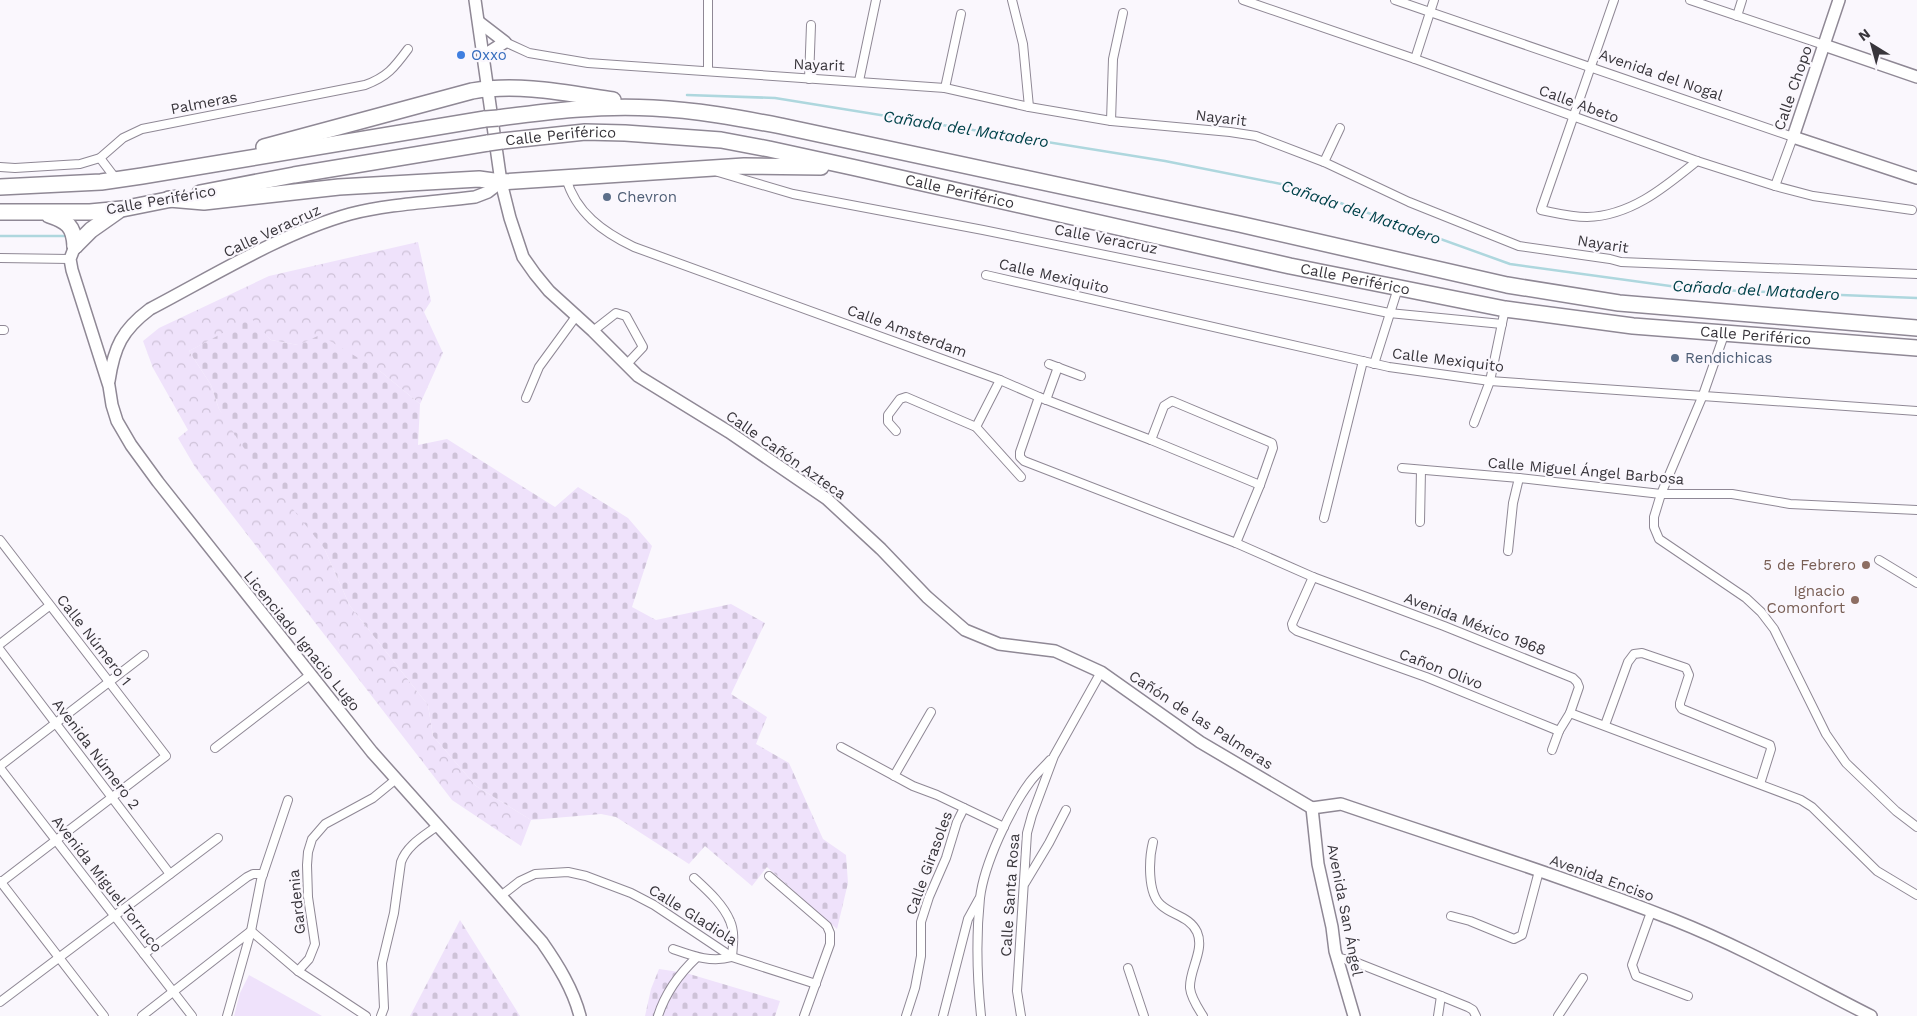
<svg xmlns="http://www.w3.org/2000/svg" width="1917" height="1016" font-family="'Work Sans',sans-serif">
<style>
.forest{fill:url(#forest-crowns)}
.cemetery{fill:url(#cemetery-stones)}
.park{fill:#efe2fb}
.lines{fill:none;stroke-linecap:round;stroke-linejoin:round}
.stream{stroke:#aed7de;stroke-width:2.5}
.street-casing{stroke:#8f8895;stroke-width:10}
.secondary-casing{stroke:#8f8895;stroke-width:14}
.highway-casing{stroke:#8f8895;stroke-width:18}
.street{stroke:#fff;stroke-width:8}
.secondary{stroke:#fff;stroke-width:11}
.highway{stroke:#fff;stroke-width:15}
.highway-bridge-casing{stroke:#8f8895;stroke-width:18;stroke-linecap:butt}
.highway-bridge{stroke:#fff;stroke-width:15}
.shop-dot{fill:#3f7fe0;stroke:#faf7fd;stroke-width:2}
.service-dot{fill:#5c6f8a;stroke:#faf7fd;stroke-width:2}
.education-dot{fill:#8d6e63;stroke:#faf7fd;stroke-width:2}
.labels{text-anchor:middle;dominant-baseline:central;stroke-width:4.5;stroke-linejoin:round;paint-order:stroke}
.shop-label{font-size:15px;fill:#366cbe;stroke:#faf7fd;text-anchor:start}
.street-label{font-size:15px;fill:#38353b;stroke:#faf7fd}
.service-label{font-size:15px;fill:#4e5e75;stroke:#faf7fd;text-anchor:start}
.education-label{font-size:15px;fill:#785e54;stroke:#faf7fd;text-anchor:end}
.water-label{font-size:16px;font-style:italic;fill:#01424a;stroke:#faf7fd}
</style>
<defs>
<pattern id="forest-crowns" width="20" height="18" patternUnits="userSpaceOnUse" patternTransform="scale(1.25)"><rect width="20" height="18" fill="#efe2fb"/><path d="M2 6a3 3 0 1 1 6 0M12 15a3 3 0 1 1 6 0" fill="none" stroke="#cec2d8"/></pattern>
<pattern id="cemetery-stones" width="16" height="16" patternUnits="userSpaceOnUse" patternTransform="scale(1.25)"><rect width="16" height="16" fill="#efe2fb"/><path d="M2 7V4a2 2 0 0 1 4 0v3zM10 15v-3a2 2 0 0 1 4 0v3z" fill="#cec2d8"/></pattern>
</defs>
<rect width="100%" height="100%" fill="#faf7fd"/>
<path class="forest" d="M418 242 431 301 424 312 443 353 420 404 380 371 298 345 271 340 251 319 189 351 211 385 219 409 324 548 350 606 428 705 433 736 476 786 531 820 521 846 452 800 195 467 178 438 188 430 153 368 143 341 159 328 269 276Z"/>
<g class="cemetery">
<path d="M251 318 271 340 298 345 320 335 380 371 420 404 418 445 447 439 555 507 578 487 628 518 652 546 632 607 656 620 731 604 765 623 731 694 767 717 756 744 789 763 823 839 846 855 848 883 837 929 767 867 752 886 705 846 689 864 616 817 601 814 531 820 476 786 433 736 428 705 350 606 324 548 240 443 219 409 211 385 189 351Z"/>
<path d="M460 920 520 1016H410Z"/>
<path d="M659 969 686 973 780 1001 775 1016H645L651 989Z"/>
</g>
<path class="park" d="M249 975 322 1016H234L240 993Z"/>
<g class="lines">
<g class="stream">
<path d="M687 95 775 98 1165 161 1296 187 1510 264 1692 289 1917 298"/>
<path d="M0 236H69"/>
</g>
<defs>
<g id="street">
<path d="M708 0V71"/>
<path d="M1012 0 1023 44 1029 107"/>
<path d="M1243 0 1415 59 1697 161 1775 186 1813 196 1912 210"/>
<path d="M1395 0 1793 137 1775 186"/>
<path d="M1614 0 1541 210C1556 213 1571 217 1587 217 1631 216 1665 187 1697 161"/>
<path d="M1690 0 1824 45"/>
<path d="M1737 16 1742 0"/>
<path d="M505 42 529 53 588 63 945 88 1029 107 1111 121 1230 132 1256 136 1324 162 1409 202 1519 246 1610 259 1621 262 1917 274"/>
<path d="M1415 59 1434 0"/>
<path d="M809 79 811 25"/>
<path d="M859 81 876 0"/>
<path d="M945 88 961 14"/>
<path d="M1111 121 1113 59 1123 13"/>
<path d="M100 158 116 179"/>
<path d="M1324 162 1340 128"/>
<path d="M0 167 15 168 80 164 100 158 123 138 142 129 365 85C387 77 394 68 408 49"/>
<path d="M718 172 793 194 983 230 1389 313 1502 324"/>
<path d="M566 178C576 213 603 232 634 247L1000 380 1039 397 1151 440 1260 485"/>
<path d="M0 258 70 259"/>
<path d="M986 275 1389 367 1490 381 1917 411"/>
<path d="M0 330H4"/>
<path d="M593 331 616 313 626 316 643 347 627 364"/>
<path d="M1725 332 1703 395 1661 494 1654 517V527L1659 539 1746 598 1761 612 1774 629 1826 734 1846 763 1896 811 1917 827"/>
<path d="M1049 364 1081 376"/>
<path d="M1374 364 1398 288"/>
<path d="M1039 397 1020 452V457L1024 461 1236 543 1313 577 1444 626 1573 678 1577 682 1579 687 1570 713 1559 731 1552 750"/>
<path d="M526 398 539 367 577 315"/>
<path d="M1046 400 1058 367"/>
<path d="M1474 423 1490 381 1505 309"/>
<path d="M976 427 1000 380"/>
<path d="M896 431 888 422V415L900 399 906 397 976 427 1021 477"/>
<path d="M1151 440 1164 406 1172 401 1272 443 1273 448 1260 485 1236 543"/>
<path d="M1402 468 1519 478 1661 494H1732L1790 504 1917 510"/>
<path d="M1324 518 1363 361"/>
<path d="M1420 522 1421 470"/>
<path d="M0 540 166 756 0 883"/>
<path d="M1508 551 1513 503 1519 478"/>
<path d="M1879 560 1917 583"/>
<path d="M1313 577 1292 624 1293 628 1297 631 1426 677 1559 731"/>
<path d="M0 644 49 606"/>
<path d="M0 650 170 874"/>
<path d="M1570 713 1801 800 1812 807 1877 871 1917 895"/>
<path d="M1605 725 1628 662 1634 654 1642 653 1686 668 1689 675 1680 703V706L1682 709 1770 745 1771 749 1760 784"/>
<path d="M841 747 913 786 937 795 1004 827"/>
<path d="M215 748 310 675"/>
<path d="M0 766 144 655"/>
<path d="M0 768 192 1016"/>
<path d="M894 776 931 712"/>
<path d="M1153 842C1149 858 1147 893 1161 905 1173 916 1189 916 1197 932 1205 950 1189 970 1190 988 1191 998 1198 1008 1203 1016"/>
<path d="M769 876 827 926 830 933V944L804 1016"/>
<path d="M0 881 104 1016"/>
<path d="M1025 883 1049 843 1066 810"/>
<path d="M502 895 520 881 535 874 568 872 586 876 631 893 654 905 732 957 816 984"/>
<path d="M1651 912 1632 965 1636 976 1688 996"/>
<path d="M1451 916 1470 921 1514 939 1522 935 1539 871"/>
<path d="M673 949C693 956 711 963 732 957 733 945 735 932 730 921 723 904 707 890 694 878"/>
<path d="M144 954 247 877 253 874H263"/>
<path d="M1337 957 1355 962 1441 996 1468 1007 1473 1010 1476 1016"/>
<path d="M1128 968 1144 1016"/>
<path d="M298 971 309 959 315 944 308 897 307 865 308 852 312 839 325 824 373 798 395 780"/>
<path d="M0 1002 218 838"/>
<path d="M142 1016 251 931 298 971 366 1016"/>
<path d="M227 1016 251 931 261 880 288 800"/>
<path d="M381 1016 384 1008 382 963 394 913 401 862C407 845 424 836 437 826"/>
<path d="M658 1016C665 994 680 973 697 957"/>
<path d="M906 1016 915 988 921 956V922L929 897 946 858 957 822 964 808"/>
<path d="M943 1016 968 919 979 899"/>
<path d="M981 1016C977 977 976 936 980 898 984 864 1010 809 1030 782 1036 774 1044 767 1050 760"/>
<path d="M1021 1016 1017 991 1027 833 1032 815 1054 756 1101 672"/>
<path d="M1438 1016 1441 996"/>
<path d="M1558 1016 1583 978"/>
</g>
<g id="secondary">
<path d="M475 0 501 182 510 218 523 257 535 274 549 291 593 331 638 376 729 432 827 499 881 549 927 597 965 630 999 644 1055 651 1101 672 1200 742 1312 808"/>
<path d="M1839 0 1793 137 1917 178"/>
<path d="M479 22 505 42 483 56"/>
<path d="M1824 45 1917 77"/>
<path d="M75 246 70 259 72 270 109 386 112 405 117 421 131 445 158 482 372 752 542 942C558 965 573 989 580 1016"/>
<path d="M109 381C114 347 122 330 150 309 213 276 282 233 350 214 388 204 435 202 475 197L488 192 501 182"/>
<path d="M1312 808 1341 804C1452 842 1565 877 1674 920 1742 947 1806 983 1871 1016"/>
<path d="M1312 808 1318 864 1332 927 1335 951 1354 1016"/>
</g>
<g id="highway">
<path d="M498 118C550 111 601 105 653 108 696 110 739 118 781 126L1239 224 1507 285 1619 303 1917 328"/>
<path id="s1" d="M502 141 585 132 625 133 721 140 769 149 856 168 1290 266 1505 309 1633 326 1917 348"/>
<path d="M264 147 472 91C519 83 566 93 613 100"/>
<path d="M0 187 101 182 142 176 485 119"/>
<path d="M200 193 294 175 488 143"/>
<path d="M169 199 204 202 339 187 479 179 501 182 744 166 821 167"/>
<path d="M0 212H90L122 209 177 198"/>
<path d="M49 215C67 221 74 226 75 246"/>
<path d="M75 246 91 230 118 211"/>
</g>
</defs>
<use href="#street" class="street-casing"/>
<use href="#secondary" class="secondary-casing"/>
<use href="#highway" class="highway-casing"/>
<use href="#street" class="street"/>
<use href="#secondary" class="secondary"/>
<use href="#highway" class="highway"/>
<defs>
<g id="highway-bridge">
<path d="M485 119 498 118"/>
<path d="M488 143 502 141"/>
</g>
</defs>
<use href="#highway-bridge" class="highway-bridge-casing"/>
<use href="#highway-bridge" class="highway-bridge"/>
</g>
<circle class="shop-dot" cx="461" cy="55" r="5"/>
<g class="service-dot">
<circle cx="607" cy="197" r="5"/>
<circle cx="1675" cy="358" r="5"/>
</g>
<g class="education-dot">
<circle cx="1866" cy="565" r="5"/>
<circle cx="1855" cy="600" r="5"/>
</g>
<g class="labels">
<g class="shop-label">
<text x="471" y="55">Oxxo</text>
</g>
<g class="street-label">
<text transform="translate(819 65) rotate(2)">Nayarit</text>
<text transform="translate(1661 75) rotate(19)">Avenida del Nogal</text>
<text transform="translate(1793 88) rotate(-71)">Calle Chopo</text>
<text transform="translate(204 103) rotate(-11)">Palmeras</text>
<text transform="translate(1579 104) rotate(20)">Calle Abeto</text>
<text transform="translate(1221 118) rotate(7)">Nayarit</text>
<text stroke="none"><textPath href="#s1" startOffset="59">Calle Periférico</textPath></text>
<text stroke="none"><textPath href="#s1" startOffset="464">Calle Periférico</textPath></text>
<text transform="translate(161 200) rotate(-10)">Calle Periférico</text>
<text transform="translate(272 231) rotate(-25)">Calle Veracruz</text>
<text transform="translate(1106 239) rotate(11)">Calle Veracruz</text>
<text transform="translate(1603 244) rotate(9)">Nayarit</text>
<text transform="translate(1054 276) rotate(13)">Calle Mexiquito</text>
<text stroke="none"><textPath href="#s1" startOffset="869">Calle Periférico</textPath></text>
<text transform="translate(907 331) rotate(20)">Calle Amsterdam</text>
<text stroke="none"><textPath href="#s1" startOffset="1274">Calle Periférico</textPath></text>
<text transform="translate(1448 360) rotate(7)">Calle Mexiquito</text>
<text transform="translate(786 455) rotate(35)">Calle Cañón Azteca</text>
<text transform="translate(1586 471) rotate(5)">Calle Miguel Ángel Barbosa</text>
<text transform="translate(1475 624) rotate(21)">Avenida México 1968</text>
<text transform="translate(94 640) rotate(52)">Calle Número 1</text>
<text transform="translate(302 641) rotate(51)">Licenciado Ignacio Lugo</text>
<text transform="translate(1441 669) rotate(21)">Cañon Olivo</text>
<text transform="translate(1201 720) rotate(33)">Cañón de las Palmeras</text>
<text transform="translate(96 754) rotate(53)">Avenida Número 2</text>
<text transform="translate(929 863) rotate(-70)">Calle Girasoles</text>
<text transform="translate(1602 878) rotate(20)">Avenida Enciso</text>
<text transform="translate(107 884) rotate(52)">Avenida Miguel Torruco</text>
<text transform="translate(1010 895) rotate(-86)">Calle Santa Rosa</text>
<text transform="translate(297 902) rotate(-96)">Gardenia</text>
<text transform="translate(1345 910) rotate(79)">Avenida San Ángel</text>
<text transform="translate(693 915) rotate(32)">Calle Gladiola</text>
</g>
<g class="service-label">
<text x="617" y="197">Chevron</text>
<text x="1685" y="358">Rendichicas</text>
</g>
<g class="education-label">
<text x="1856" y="565">5 de Febrero</text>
<text x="1845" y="591">Ignacio<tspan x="1845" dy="17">Comonfort</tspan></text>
</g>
<g class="water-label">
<text transform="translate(966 129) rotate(9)">Cañada del Matadero</text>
<text transform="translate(1361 212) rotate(19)">Cañada del Matadero</text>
<text transform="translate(1756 290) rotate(3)">Cañada del Matadero</text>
</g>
</g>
<g transform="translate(1872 45) rotate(323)" stroke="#faf7fd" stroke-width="4" paint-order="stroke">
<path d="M0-4L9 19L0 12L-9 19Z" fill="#38353b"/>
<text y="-8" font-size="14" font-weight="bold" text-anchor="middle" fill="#38353b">N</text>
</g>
</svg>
